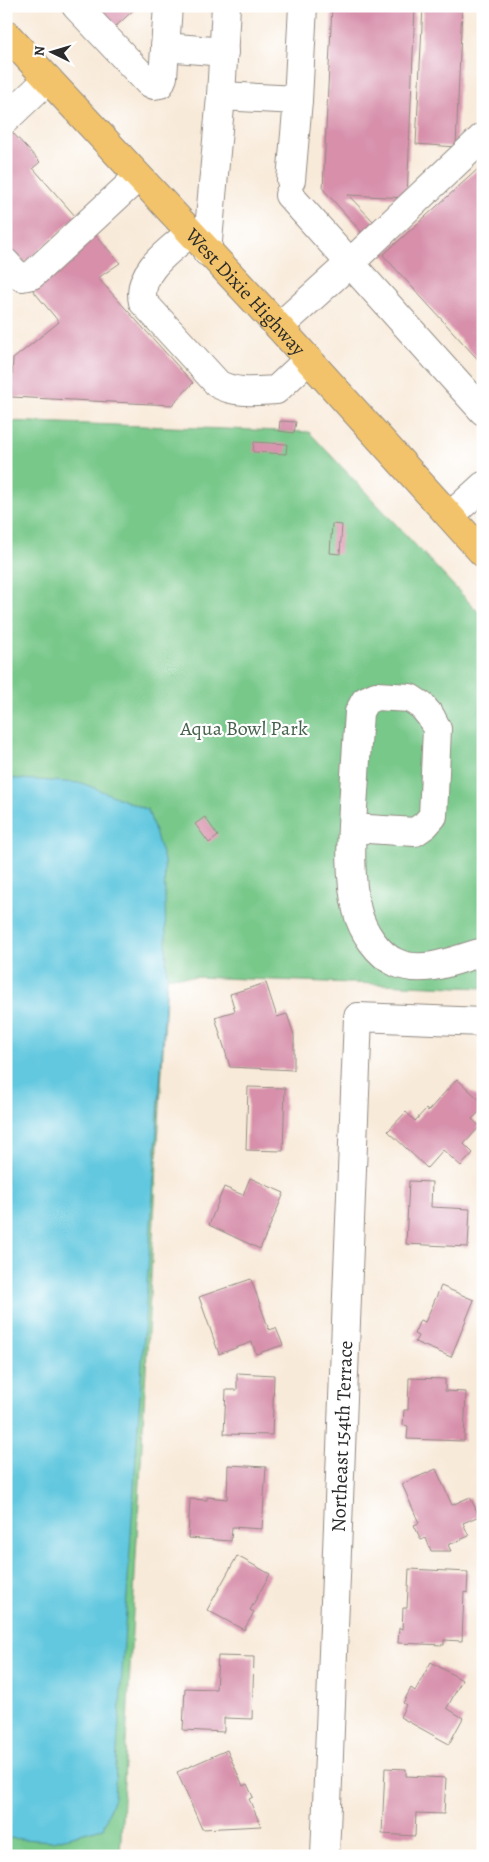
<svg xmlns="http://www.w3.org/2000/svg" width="489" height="1862" font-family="Alegreya,serif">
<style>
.green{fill:#77c889;stroke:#517a5a}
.water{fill:#62c8df;stroke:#467a85}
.building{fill:#d78faa}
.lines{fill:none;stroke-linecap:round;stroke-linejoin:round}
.minor-casing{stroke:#928a82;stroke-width:30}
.major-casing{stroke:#928a82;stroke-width:30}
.minor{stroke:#fff;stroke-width:28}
.major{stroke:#f2c36a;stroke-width:28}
.labels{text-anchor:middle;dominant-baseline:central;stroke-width:4.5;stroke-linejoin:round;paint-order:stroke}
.street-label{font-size:20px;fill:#2b2b2b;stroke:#fff}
.park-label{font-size:20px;fill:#46624c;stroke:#fff}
</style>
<rect width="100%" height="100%" fill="#fff"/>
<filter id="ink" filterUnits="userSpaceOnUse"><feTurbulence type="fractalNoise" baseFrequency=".02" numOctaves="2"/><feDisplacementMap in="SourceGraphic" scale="10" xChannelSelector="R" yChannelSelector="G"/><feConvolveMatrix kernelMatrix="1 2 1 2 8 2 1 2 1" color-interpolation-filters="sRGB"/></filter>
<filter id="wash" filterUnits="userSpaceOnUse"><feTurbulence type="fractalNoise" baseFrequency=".0096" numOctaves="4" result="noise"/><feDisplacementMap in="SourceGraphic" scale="20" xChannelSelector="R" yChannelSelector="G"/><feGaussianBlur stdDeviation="1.12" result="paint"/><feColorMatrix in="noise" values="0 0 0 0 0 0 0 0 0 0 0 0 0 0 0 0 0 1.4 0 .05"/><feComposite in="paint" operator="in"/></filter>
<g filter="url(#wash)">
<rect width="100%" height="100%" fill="#f8ead9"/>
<path class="green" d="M6 421 309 432 483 617V988L167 976 120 1856H6Z"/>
<path class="water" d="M6 778 82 783 148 810 164 860 167 976 114 1797 103 1828 53 1841 6 1838Z"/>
<g id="blocks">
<g class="building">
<path d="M95 6H138L115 27Z"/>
<path d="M332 6H415L407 198 348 195 376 224 364 235 323 189Z"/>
<path d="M423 6H462L456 147 416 144Z"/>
<path d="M11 131 40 162 33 168 76 217 21 266 6 250V135Z"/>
<path d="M479 168 483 173V365L383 255Z"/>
<path d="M93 232 120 263 98 278 193 383 172 405 11 397 13 359 59 322 31 288Z"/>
<path d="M280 421 296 422 294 433 279 431Z"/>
<path d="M254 442 287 444 286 454 253 452Z"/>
<path d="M332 524 342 525 340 554 330 553Z"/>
<path d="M205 817 218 836 209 843 195 824Z"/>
<path d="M266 983 277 1017 287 1014 294 1035V1070L230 1067 215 1017 235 1011 230 994Z"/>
<path d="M457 1079 483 1103V1108L472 1119 480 1126 464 1144 473 1153 461 1166 443 1150 427 1168 388 1131 406 1112 415 1121 426 1109 428 1111Z"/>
<path d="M248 1087 285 1088 283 1151 246 1150Z"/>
<path d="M250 1178 284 1193 260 1249 209 1225 224 1187 243 1195Z"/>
<path d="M409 1181 432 1182 431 1207 470 1209 468 1247 406 1244Z"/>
<path d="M251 1279 269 1330 276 1328 283 1345 256 1354 252 1342 219 1354 199 1297Z"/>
<path d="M441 1286 474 1300 451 1357 415 1342 418 1336 414 1334 420 1320 425 1322Z"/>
<path d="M237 1373 274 1375 272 1435 224 1434 226 1390H237Z"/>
<path d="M409 1378 445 1379V1391L466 1392 464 1441 407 1439 408 1426 403 1425 404 1410H408Z"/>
<path d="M228 1465 266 1467 262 1529 232 1527 231 1541 188 1538 190 1499 207 1500V1497L227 1499Z"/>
<path d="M436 1469 452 1505 470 1497 479 1516 463 1523 469 1536 448 1545 451 1551H431L426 1538 421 1540 414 1525 419 1523 402 1484Z"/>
<path d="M237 1556 270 1574 250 1610 254 1612 244 1630 207 1610Z"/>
<path d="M409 1569 468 1572 467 1593 464 1592 462 1641 444 1640V1645L398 1643 399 1628 402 1629 403 1608H407Z"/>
<path d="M218 1656 254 1657 252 1719 224 1718V1732L183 1730 185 1688 216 1689Z"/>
<path d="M431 1662 462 1680 447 1708 463 1718 449 1744 400 1717 406 1705 403 1703 411 1688 415 1691Z"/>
<path d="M227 1750 243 1786 247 1784 253 1797 249 1799 261 1826 202 1829 177 1772Z"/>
<path d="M385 1768 406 1769V1776L446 1778 444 1814 416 1813 415 1836 382 1834Z"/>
<path d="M216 1852 257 1854V1856H215Z"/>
</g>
</g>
</g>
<g filter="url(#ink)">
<use href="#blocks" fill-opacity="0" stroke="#928a82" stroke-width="1"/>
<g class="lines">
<defs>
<g id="minor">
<path d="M76 6 148 82 154 85 160 84 163 77 168 6"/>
<path d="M165 47 224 52"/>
<path d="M221 96 298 100"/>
<path d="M6 119 48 79"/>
<path d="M291 180 298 100 303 6"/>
<path d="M289 195 483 411"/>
<path d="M190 233C170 250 136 272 143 302L218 384C236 394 256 391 276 390L308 360"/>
<path d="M207 252 221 96 226 6"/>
<path d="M6 263 14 272 22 277 32 275 138 177"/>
<path d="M279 327 350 263 483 137"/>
<path d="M450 516 483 486"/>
<path d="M352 828 415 832 425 825 433 816 437 729 431 717 422 706 410 698 376 696 365 701 359 712C357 743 355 775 353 807 351 841 349 877 357 910 362 931 378 955 397 963 424 975 457 959 483 952"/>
<path id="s1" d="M325 1856 358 1017 483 1022"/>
</g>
<g id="major">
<path id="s2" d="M6 34 279 327 483 553"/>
</g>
</defs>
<use href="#minor" class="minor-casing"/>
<use href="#major" class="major-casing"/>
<use href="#minor" class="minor"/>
<use href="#major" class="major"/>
</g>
</g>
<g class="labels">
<g class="street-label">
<text stroke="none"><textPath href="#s2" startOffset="352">West Dixie Highway</textPath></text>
<text stroke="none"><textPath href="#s1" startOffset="420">Northeast 154th Terrace</textPath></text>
</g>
<g class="park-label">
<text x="244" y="728">Aqua Bowl Park</text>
</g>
</g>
<rect width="489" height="1862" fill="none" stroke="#fff" stroke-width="25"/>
<g transform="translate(52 52) rotate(275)" stroke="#ffffff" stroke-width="4" paint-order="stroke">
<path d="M0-4L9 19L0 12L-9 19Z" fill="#2b2b2b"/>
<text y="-8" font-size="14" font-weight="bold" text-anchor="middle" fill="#2b2b2b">N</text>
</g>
</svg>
